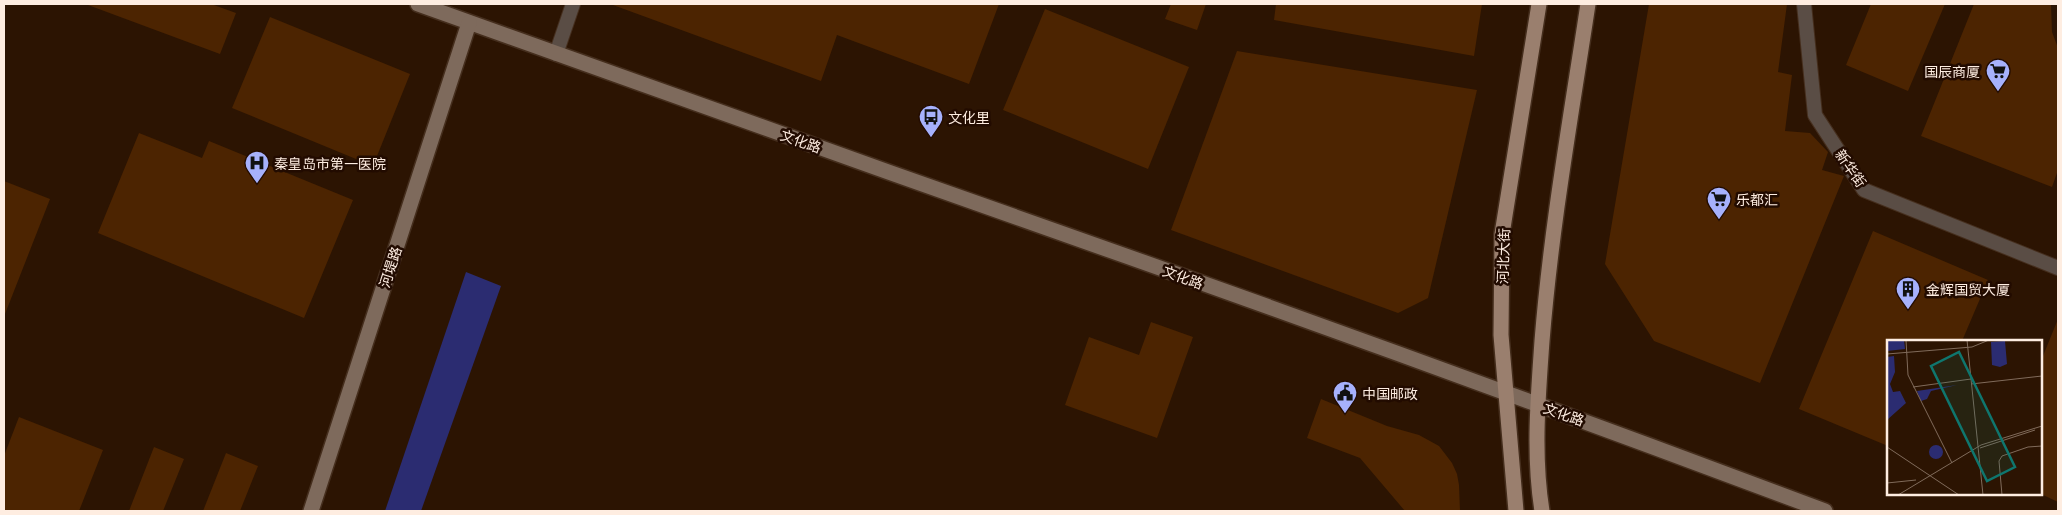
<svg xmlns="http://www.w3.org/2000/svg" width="2062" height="515" font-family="Inter,'Noto Sans SC',sans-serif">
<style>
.green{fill:#2b2c71}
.building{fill:#4c2401}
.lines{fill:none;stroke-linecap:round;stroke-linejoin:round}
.street-casing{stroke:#452e1d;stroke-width:16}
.secondary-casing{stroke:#452e1d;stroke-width:18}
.primary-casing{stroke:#452e1d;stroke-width:18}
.street{stroke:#5a4d45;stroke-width:14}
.secondary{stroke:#7e6a5c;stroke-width:15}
.primary{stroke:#9a7f6e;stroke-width:15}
.labels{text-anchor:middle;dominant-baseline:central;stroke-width:5;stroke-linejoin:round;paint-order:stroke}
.poi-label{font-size:14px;fill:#feede1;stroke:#220b00;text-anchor:start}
.street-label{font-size:14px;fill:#feede1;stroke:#220b00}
.inset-road{fill:none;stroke:#806b5b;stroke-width:1}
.view{fill:#0f766e;fill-opacity:0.15;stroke:#0f766e;stroke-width:2.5}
.inset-edge{fill:none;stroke:#feede1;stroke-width:2.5}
</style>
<rect width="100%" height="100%" fill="#2c1402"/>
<path class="green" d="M466 272 501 286 421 511H385Z"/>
<g class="building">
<path d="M88 4H211L236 13 220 54 88 5Z"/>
<path d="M613 4H999L969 84 837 35 821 81 613 5Z"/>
<path d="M1171 4H1206L1197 30 1165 19Z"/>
<path d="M1276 4H1482L1474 56 1274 20Z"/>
<path d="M1649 4H1787L1778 72 1792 75 1785 131 1810 133 1828 152 1822 170 1844 176 1760 383 1654 341 1605 264Z"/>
<path d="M1871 4H1945L1908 91 1846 65Z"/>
<path d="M1974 4H2051L2052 32 2058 48V170L2052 187 1921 136Z"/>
<path d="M1045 9 1189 67 1148 169 1003 110Z"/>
<path d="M270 17 410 74 373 166 232 108Z"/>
<path d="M1237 51 1477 90 1428 298 1398 313 1171 230Z"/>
<path d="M139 133 202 158 209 141 353 200 304 318 98 233Z"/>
<path d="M4 181 50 199 5 314H4Z"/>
<path d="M1873 231 1988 280 1962 341H1888V446L1799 409Z"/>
<path d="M2058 319V502L2041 494V361Z"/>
<path d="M1151 322 1193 337 1157 438 1065 405 1089 337 1139 355Z"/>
<path d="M1321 399 1387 426 1419 435 1439 446 1452 463 1457 474 1459 485 1460 511H1405L1360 458 1307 438Z"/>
<path d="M19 417 103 450 79 511H4V456Z"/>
<path d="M154 447 184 459 163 511H129Z"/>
<path d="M226 453 258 466 240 511H203Z"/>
</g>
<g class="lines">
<defs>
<g id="street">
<path d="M1804 4 1815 115 1864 190 2058 268"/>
<path d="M556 54 573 4"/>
</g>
<g id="secondary">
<path d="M418 4C653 90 890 172 1126 256 1360 339 1593 424 1825 511"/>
<path d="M311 511 469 23"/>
</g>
<g id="primary">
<path d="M1516 511 1501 335 1502 234 1539 4"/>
<path d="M1542 511C1533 455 1538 398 1542 341 1551 228 1571 116 1588 4"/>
</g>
</defs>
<use href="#street" class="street-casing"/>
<use href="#secondary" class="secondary-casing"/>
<use href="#primary" class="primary-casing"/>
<use href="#street" class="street"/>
<use href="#secondary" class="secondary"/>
<use href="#primary" class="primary"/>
</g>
<defs>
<symbol id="supermarket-pin" viewBox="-11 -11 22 30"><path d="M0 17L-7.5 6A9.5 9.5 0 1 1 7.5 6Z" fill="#a6b1fc" stroke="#220b00"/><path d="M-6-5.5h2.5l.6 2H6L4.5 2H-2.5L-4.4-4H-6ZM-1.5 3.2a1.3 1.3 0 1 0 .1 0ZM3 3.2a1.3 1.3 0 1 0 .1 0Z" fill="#111"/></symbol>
<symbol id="bus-pin" viewBox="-11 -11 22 30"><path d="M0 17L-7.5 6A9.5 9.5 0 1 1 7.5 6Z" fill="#a6b1fc" stroke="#220b00"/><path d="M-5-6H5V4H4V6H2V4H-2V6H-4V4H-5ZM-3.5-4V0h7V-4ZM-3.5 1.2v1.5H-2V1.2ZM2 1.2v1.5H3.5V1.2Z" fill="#111"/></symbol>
<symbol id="hospital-pin" viewBox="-11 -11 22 30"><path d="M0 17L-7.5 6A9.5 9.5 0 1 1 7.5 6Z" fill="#a6b1fc" stroke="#220b00"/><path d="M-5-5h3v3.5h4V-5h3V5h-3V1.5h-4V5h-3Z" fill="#111"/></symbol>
<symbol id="building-pin" viewBox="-11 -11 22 30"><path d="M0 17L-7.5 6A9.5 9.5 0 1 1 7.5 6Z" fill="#a6b1fc" stroke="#220b00"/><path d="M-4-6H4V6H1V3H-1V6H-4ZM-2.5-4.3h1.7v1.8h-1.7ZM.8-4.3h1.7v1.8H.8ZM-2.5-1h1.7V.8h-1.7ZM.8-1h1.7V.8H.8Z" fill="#111"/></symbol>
<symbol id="civic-pin" viewBox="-11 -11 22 30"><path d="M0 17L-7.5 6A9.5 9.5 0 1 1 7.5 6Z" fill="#a6b1fc" stroke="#220b00"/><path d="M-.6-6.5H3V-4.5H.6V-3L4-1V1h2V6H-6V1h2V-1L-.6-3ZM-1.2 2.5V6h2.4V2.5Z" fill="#111"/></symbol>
</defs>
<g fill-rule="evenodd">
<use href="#supermarket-pin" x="1984" y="57" width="28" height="38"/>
<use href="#bus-pin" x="917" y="103" width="28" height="38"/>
<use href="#hospital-pin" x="243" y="149" width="28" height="38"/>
<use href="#supermarket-pin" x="1705" y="185" width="28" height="38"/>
<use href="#building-pin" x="1894" y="275" width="28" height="38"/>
<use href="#civic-pin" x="1331" y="379" width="28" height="38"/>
</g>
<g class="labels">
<g class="poi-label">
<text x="1980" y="71" text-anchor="end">国辰商厦</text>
<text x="948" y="117">文化里</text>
<text x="274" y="163">秦皇岛市第一医院</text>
<text x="1736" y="199">乐都汇</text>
<text x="1926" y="289">金辉国贸大厦</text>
<text x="1362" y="393">中国邮政</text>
</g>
<g class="street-label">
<text transform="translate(801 141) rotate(19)">文化路</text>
<text transform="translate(1851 168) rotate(55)">新华街</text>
<text transform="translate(1503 256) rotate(-88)">河北大街</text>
<text transform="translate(390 267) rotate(-72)">河堤路</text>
<text transform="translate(1183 277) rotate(20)">文化路</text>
<text transform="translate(1564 414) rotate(19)">文化路</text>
</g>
</g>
<g transform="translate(1887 340)">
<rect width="155" height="155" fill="#2c1402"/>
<path d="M0 0H17L18 9 0 11ZM118 1 120 24 113 27 105 25 104 2ZM7 16 8 32 3 44 6 52 13 51 19 63 0 80V17ZM70 45 44 51 40 59 34 61 30 51ZM42 112a7 7 0 1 1 14 0a7 7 0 1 1-14 0Z" fill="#2b2c71"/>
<path class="inset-road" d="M19 0 21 35 65 123M80 0 96 155M0 14 85 7 102 0M84 44 155 36M26 47 84 39M0 107 72 155M93 108 148 90M0 143 29 140M11 155 94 105 155 86M115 155 112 121 115 116 141 107 155 106"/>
<path class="view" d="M72 12 128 127 100 141 44 26Z"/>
<rect width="155" height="155" class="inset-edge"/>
</g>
<rect width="2062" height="515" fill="none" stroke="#feede1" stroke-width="10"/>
</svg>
